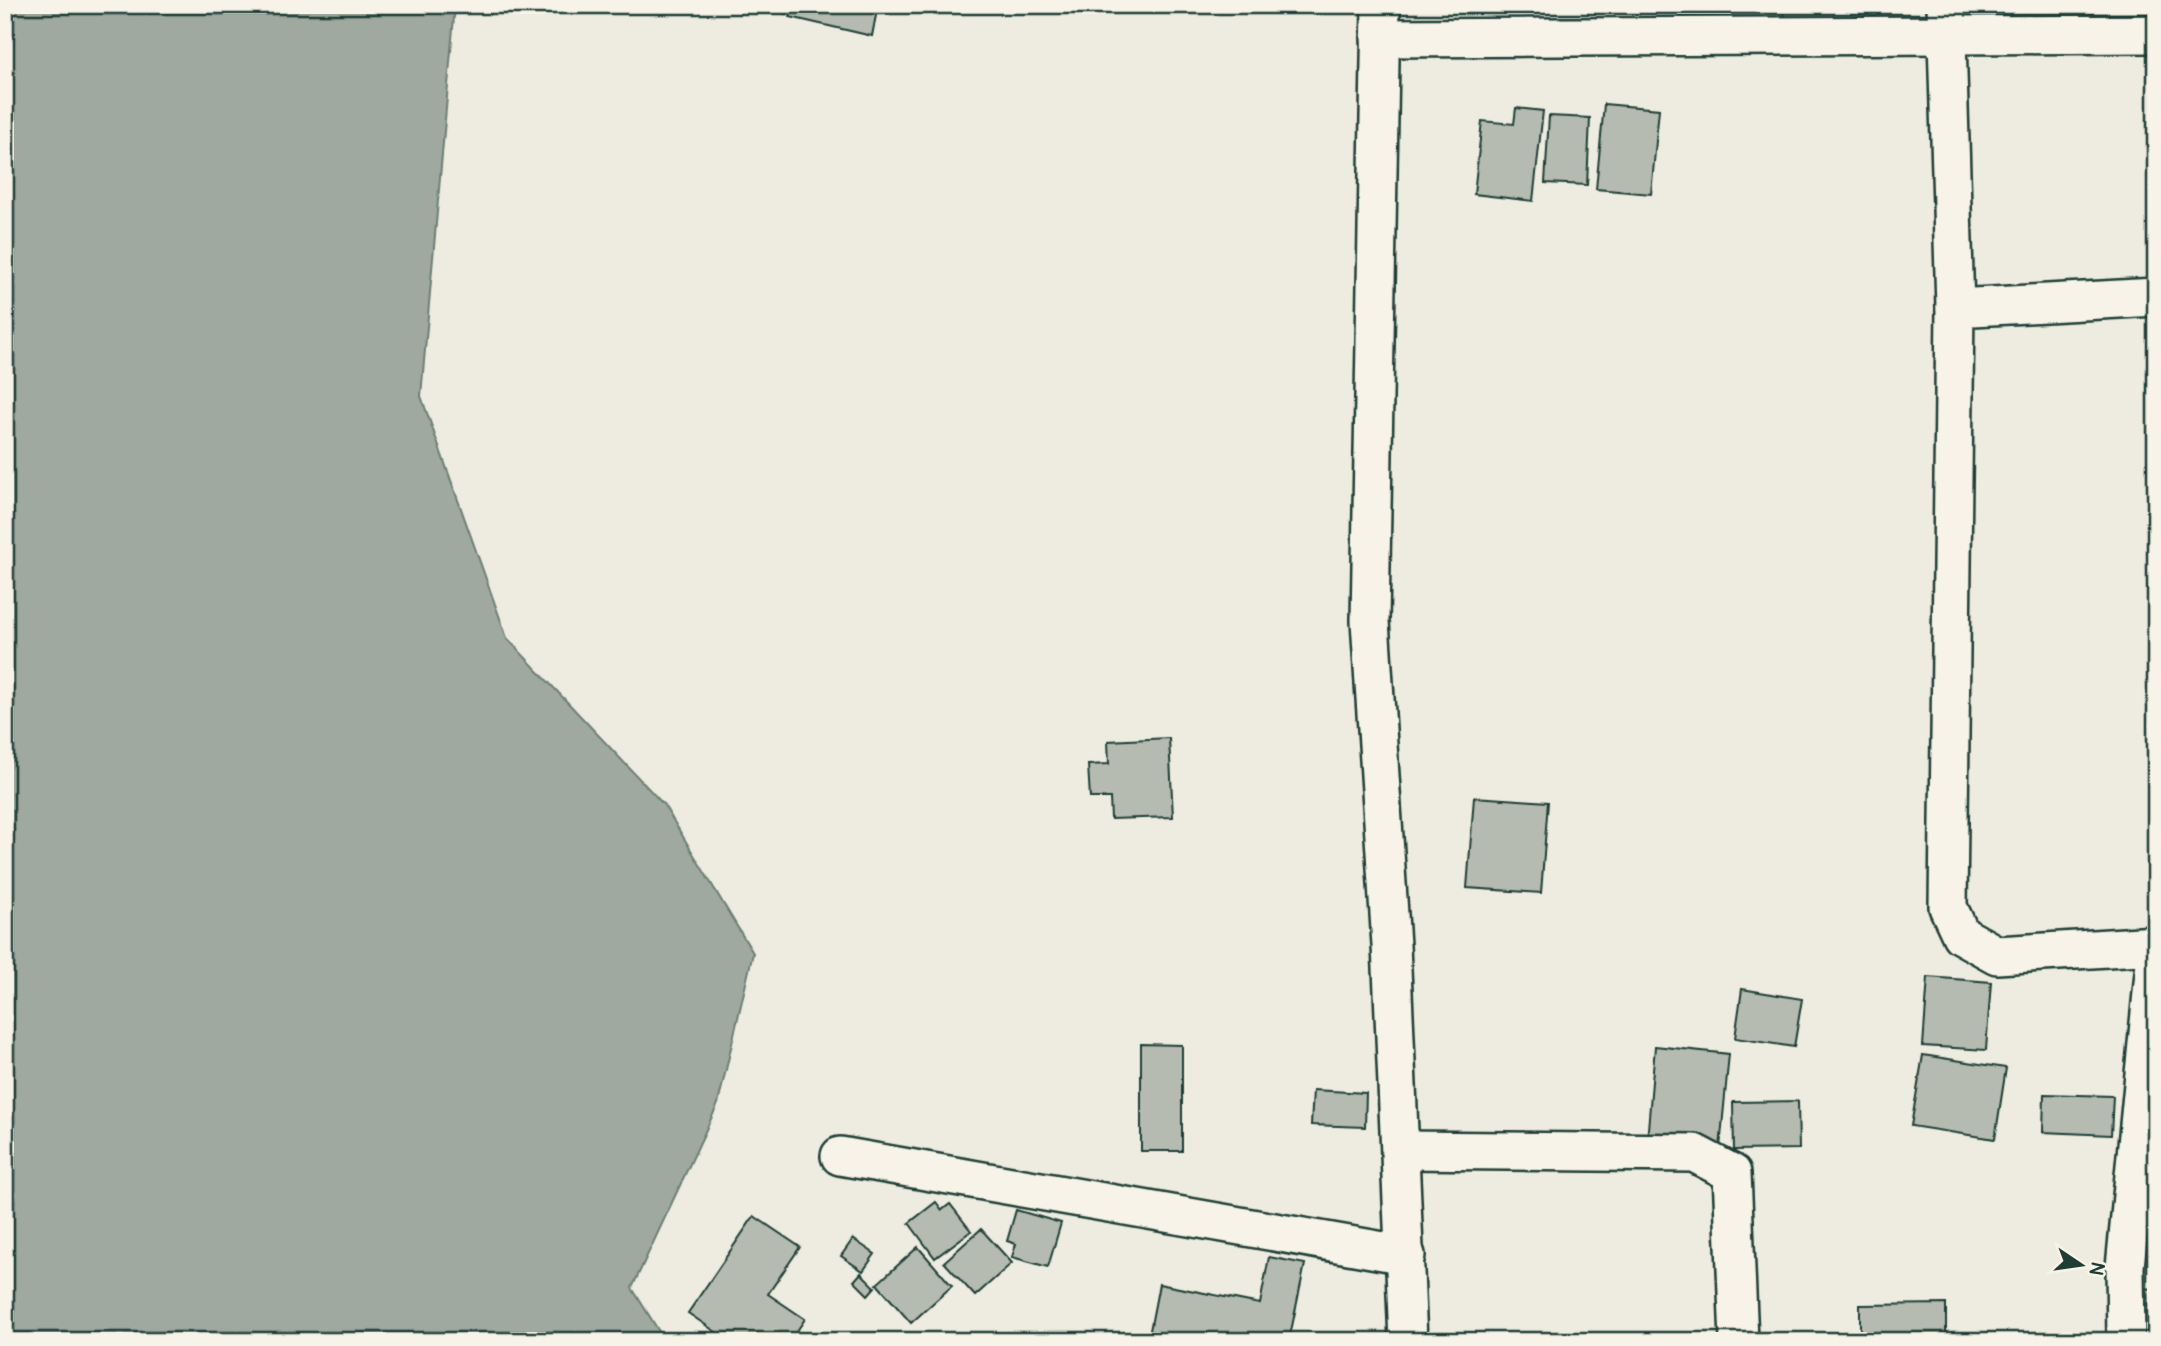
<svg xmlns="http://www.w3.org/2000/svg" width="2161" height="1346" font-family="Pangolin,sans-serif">
<style>
.water{fill:#9fa99f;stroke:#6c7e74;stroke-width:2}
.building{fill:#b5bbb0;stroke:#1f3d34;stroke-width:2}
.lines{fill:none;stroke-linecap:round;stroke-linejoin:round}
.street-casing{stroke:#1f3d34;stroke-width:42}
.street{stroke:#f7f3e8;stroke-width:37}
</style>
<rect width="100%" height="100%" fill="#eeece1"/>
<filter id="ink" filterUnits="userSpaceOnUse"><feTurbulence type="fractalNoise" baseFrequency=".0143" numOctaves="2"/><feDisplacementMap in="SourceGraphic" scale="14" xChannelSelector="R" yChannelSelector="G"/><feConvolveMatrix kernelMatrix="1 2 1 2 8 2 1 2 1" color-interpolation-filters="sRGB"/></filter>
<g filter="url(#ink)">
<path class="water" d="M5 5H455L421 396 507 638 664 805 753 953 718 1104 632 1288 665 1341H5Z"/>
<g class="building">
<path d="M745 5H789L787 14Z"/>
<path d="M793 5H855L877 10 872 36 790 17Z"/>
<path d="M1681 5H1784L1785 23 1682 26Z"/>
<path d="M1604 104 1659 109 1651 194 1596 189Z"/>
<path d="M1516 108 1543 111 1533 201 1474 194 1482 121 1514 124Z"/>
<path d="M1549 116 1590 118 1587 185 1545 183Z"/>
<path d="M1169 738 1173 817 1111 819 1110 798H1090L1088 765 1109 764 1108 741Z"/>
<path d="M1474 797 1548 802 1541 893 1467 888Z"/>
<path d="M1928 977 1991 982 1986 1050 1923 1046Z"/>
<path d="M1742 989 1802 999 1794 1047 1735 1038Z"/>
<path d="M1141 1044 1182 1045V1151H1141Z"/>
<path d="M1655 1046 1729 1054 1720 1148 1647 1141Z"/>
<path d="M1923 1055 2006 1068 1995 1139 1911 1126Z"/>
<path d="M1313 1090 1366 1093 1365 1127 1311 1125Z"/>
<path d="M2044 1094 2113 1096 2111 1135 2043 1132Z"/>
<path d="M1798 1101 1799 1149 1734 1150 1733 1102Z"/>
<path d="M936 1202 942 1210 950 1204 971 1231 935 1258 909 1223Z"/>
<path d="M1016 1210 1061 1223 1048 1267 1012 1257 1016 1244 1007 1241Z"/>
<path d="M754 1216 800 1247 768 1294 805 1319 790 1341H729L688 1313Z"/>
<path d="M981 1229 1012 1263 975 1296 944 1262Z"/>
<path d="M853 1239 875 1254 863 1271 841 1256Z"/>
<path d="M918 1247 952 1286 911 1323 877 1284Z"/>
<path d="M1269 1257 1305 1264 1289 1341H1148L1159 1284 1260 1304Z"/>
<path d="M861 1273 875 1287 868 1295 854 1281Z"/>
<path d="M2141 1288 2156 1289V1341H2140Z"/>
<path d="M1946 1304V1341H1860V1305Z"/>
</g>
<g class="lines">
<defs>
<g id="street">
<path d="M1381 5 1370 621 1391 945 1408 1341"/>
<path d="M1946 5 1955 308 1948 907 1961 935 1997 955 2156 945"/>
<path d="M1380 38 2156 34"/>
<path d="M1955 308 2156 297"/>
<path d="M1401 1150 1694 1153 1732 1173 1739 1341"/>
<path d="M840 1156 1406 1255"/>
<path d="M2126 1341 2125 1267 2156 952"/>
</g>
</defs>
<use href="#street" class="street-casing"/>
<use href="#street" class="street"/>
</g>
</g>
<rect width="2161" height="1346" fill="none" stroke="#f7f3e8" stroke-width="28"/>
<rect x="14" y="14" width="2133" height="1318" fill="none" stroke="#1f3d34" stroke-width="2.5" filter="url(#ink)"/>
<g transform="translate(2081 1265) rotate(103)" stroke="#f7f3e8" stroke-width="5" paint-order="stroke">
<path d="M0-5L12 26L0 18L-12 26Z" fill="#1f3d34"/>
<text y="-10" font-size="19" font-weight="bold" text-anchor="middle" fill="#1f3d34">N</text>
</g>
</svg>
